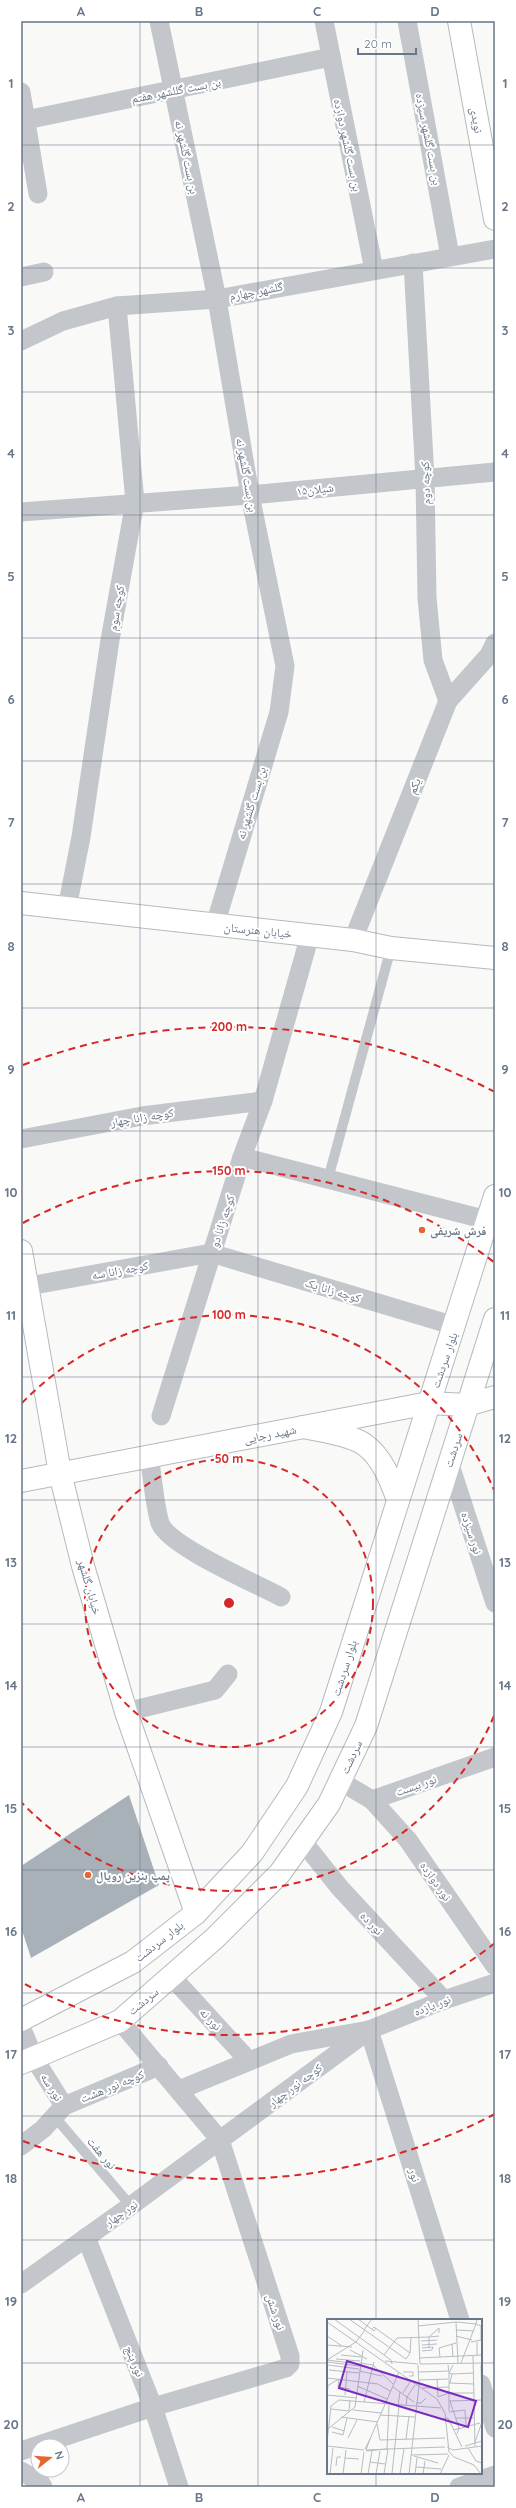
<svg xmlns="http://www.w3.org/2000/svg" width="516" height="2508" font-family="Quicksand,'Noto Naskh Arabic',sans-serif">
<style>
.building{fill:#a9b1b8}
.lines{fill:none;stroke-linecap:round;stroke-linejoin:round}
.secondary-casing{stroke:#b5babf;stroke-width:24}
.primary-casing{stroke:#b6babf;stroke-width:24}
.lane{stroke:#c3c6cb;stroke-width:10}
.street{stroke:#c3c6cb;stroke-width:19}
.secondary{stroke:#fff;stroke-width:22}
.primary{stroke:#fff;stroke-width:22}
.grid{fill:none;stroke:#697788;stroke-width:1;stroke-opacity:0.55}
.ring{fill:none;stroke:#d62828;stroke-width:2;stroke-dasharray:7 5}
.poi-dot{fill:#e2682f;stroke:#fff;stroke-width:1.5}
.labels{text-anchor:middle;dominant-baseline:central;stroke-width:4;stroke-linejoin:round;paint-order:stroke}
.street-label{font-size:12px;fill:#697788;stroke:#fff}
.poi-label{font-size:12px;font-weight:bold;fill:#697788;stroke:#fff;text-anchor:start}
.inset-road{fill:none;stroke:#b6bdc4;stroke-width:1}
.view{fill:#7b2cbf;fill-opacity:0.15;stroke:#7b2cbf;stroke-width:2}
.inset-edge{fill:none;stroke:#697788;stroke-width:2}
.centre{fill:#d62828;stroke:#fff;stroke-width:2}
.ring-label{font-size:12px;text-anchor:middle;font-weight:bold;fill:#d62828;stroke:#fff;stroke-width:4;stroke-linejoin:round;paint-order:stroke}
.neatline{fill:none;stroke:#697788;stroke-width:1.5}
.grid-label{font-size:13px;text-anchor:middle;font-weight:bold;fill:#697788}
</style>
<rect width="100%" height="100%" fill="#f9f9f7"/>
<path class="building" d="M129 1795 159 1885 31 1958 21 1927V1866Z"/>
<g class="lines">
<defs>
<g id="secondary">
<path d="M459 21 495 219"/>
<path d="M21 903 353 940 391 948 495 958"/>
<path d="M21 1251 60 1473 83 1566 126 1712 196 1913"/>
<path d="M21 1481 429 1403 467 1405 495 1397"/>
</g>
<g id="primary">
<path d="M303 1427C320 1430 352 1435 365 1445 382 1457 391 1481 398 1500"/>
<path d="M21 2020 133 1962 196 1913 252 1853 297 1786 331 1712 495 1196"/>
<path d="M21 2063 120 2021 215 1938 280 1873 329 1804 366 1726 495 1319"/>
</g>
</defs>
<use href="#secondary" class="secondary-casing"/>
<use href="#primary" class="primary-casing"/>
<g class="lane">
<path d="M328 1179 391 948"/>
<path d="M54 2116 131 2206"/>
</g>
<g class="street">
<path d="M159 21 217 299 250 495 285 666 279 712 215 925"/>
<path d="M324 21 374 270"/>
<path d="M407 21 450 256"/>
<path d="M21 92 38 194"/>
<path d="M21 121 331 57"/>
<path d="M413 263 425 478 427 598 433 660 448 701"/>
<path d="M21 277 44 272"/>
<path d="M21 341 63 321 117 306 217 299 495 249"/>
<path d="M21 512 250 495 495 472"/>
<path d="M67 908 81 837 110 640 135 502 117 306"/>
<path d="M353 940 448 701 489 655 495 643"/>
<path d="M21 1139 142 1116 263 1101"/>
<path d="M242 1157 487 1220"/>
<path d="M29 1286 211 1253 455 1326"/>
<path d="M161 1416 242 1157 263 1101 310 935"/>
<path d="M149 1457C153 1478 154 1503 160 1523 168 1546 257 1584 281 1597"/>
<path d="M449 1462 495 1603"/>
<path d="M126 1712 215 1690 228 1674"/>
<path d="M340 1781 372 1800 495 1757"/>
<path d="M372 1800 408 1840 495 1966"/>
<path d="M304 1843 340 1888 444 2000"/>
<path d="M172 1977 249 2061"/>
<path d="M21 2027 34 2058 64 2106 43 2129 21 2146"/>
<path d="M369 2030 460 2320"/>
<path d="M179 2090 291 2044 369 2030 444 2000 495 1983"/>
<path d="M64 2106 159 2066"/>
<path d="M86 2237 153 2407 179 2487"/>
<path d="M21 2284 136 2202 369 2030"/>
<path d="M481 2384 495 2428"/>
<path d="M21 2451 153 2407 286 2368 290 2364V2356L220 2140 120 2021"/>
<path d="M21 2471 40 2482 43 2487"/>
<path d="M459 2487 495 2475"/>
</g>
<use href="#secondary" class="secondary"/>
<use href="#primary" class="primary"/>
</g>
<path class="grid" d="M140 21V2487M258 21V2487M376 21V2320M21 145H495M21 268H495M21 392H495M21 515H495M21 638H495M21 761H495M21 884H495M21 1008H495M21 1131H495M21 1254H495M21 1377H495M21 1500H495M21 1624H495M21 1747H495M21 1870H495M21 1993H495M21 2116H495M21 2240H495M21 2363H328M481 2363H495M376 2473V2487"/>
<g class="ring">
<circle cx="229" cy="1603" r="144"/>
<path d="M494 1716A288 288 0 0 1 22 1803M22 1403A288 288 0 0 1 494 1490"/>
<path d="M495 1943A432 432 0 0 1 23 1983M23 1223A432 432 0 0 1 495 1263"/>
<path d="M495 2114A576 576 0 0 1 23 2141M23 1065A576 576 0 0 1 495 1092"/>
</g>
<g class="poi-dot">
<circle cx="422" cy="1230" r="4"/>
<circle cx="88" cy="1875" r="4"/>
</g>
<g class="labels">
<g class="street-label">
<text transform="translate(176 90) rotate(-11)">بن بست گللشهر هفتم</text>
<text transform="translate(477 120) rotate(80)">نویدی</text>
<text transform="translate(429 139) rotate(79)">بن بست گلشهر سیزده</text>
<text transform="translate(348 145) rotate(78)">بن بست گلشهر دوازده</text>
<text transform="translate(187 157) rotate(78)">بن بست گلشهر نه</text>
<text transform="translate(256 291) rotate(-11)">گلشهر چهارم</text>
<text transform="translate(247 475) rotate(80)">بن بست گلشهر نه</text>
<text transform="translate(425 483) rotate(-92)">کوچه دوم</text>
<text transform="translate(315 489) rotate(-6)">شیلان۱۵</text>
<text transform="translate(116 608) rotate(-80)">کوچه سوم</text>
<text transform="translate(414 786) rotate(-68)">یکم</text>
<text transform="translate(251 803) rotate(-73)">بن بست گلشهر نه</text>
<text transform="translate(258 930) rotate(6)">خیابان هنرستان</text>
<text transform="translate(142 1117) rotate(-9)">کوچه زانا چهار</text>
<text transform="translate(222 1221) rotate(-72)">کوچه زانا دو</text>
<text transform="translate(120 1270) rotate(-10)">کوچه زانا سه</text>
<text transform="translate(333 1290) rotate(17)">کوچه زانا یک</text>
<text transform="translate(444 1360) rotate(-71)">بلوار سردشت</text>
<text transform="translate(270 1434) rotate(-11)">شهید رجایی</text>
<text transform="translate(453 1450) rotate(-72)">سردشت</text>
<text transform="translate(472 1533) rotate(72)">نور سیزده</text>
<text transform="translate(90 1587) rotate(74)">خیابان گلشهر</text>
<text transform="translate(344 1668) rotate(-72)">بلوار سردشت</text>
<text transform="translate(351 1757) rotate(-65)">سردشت</text>
<text transform="translate(416 1785) rotate(-19)">نور بیست</text>
<text transform="translate(436 1881) rotate(55)">نور دوازده</text>
<text transform="translate(372 1923) rotate(47)">نور ده</text>
<text transform="translate(159 1941) rotate(-38)">بلوار سردشت</text>
<text transform="translate(143 2001) rotate(-40)">سردشت</text>
<text transform="translate(432 2005) rotate(-21)">نور یازده</text>
<text transform="translate(211 2019) rotate(47)">نور نه</text>
<text transform="translate(295 2085) rotate(-37)">کوچه نور چهار</text>
<text transform="translate(112 2086) rotate(-22)">کوچه نور هشت</text>
<text transform="translate(52 2087) rotate(58)">نور سه</text>
<text transform="translate(102 2153) rotate(50)">نور هفت</text>
<text transform="translate(415 2175) rotate(73)">نور</text>
<text transform="translate(121 2213) rotate(-35)">نور چهار</text>
<text transform="translate(276 2312) rotate(72)">نور شش</text>
<text transform="translate(135 2361) rotate(68)">نور پنج</text>
</g>
<g class="poi-label">
<text x="430" y="1230">فرش شریفی</text>
<text x="96" y="1875">پمپ بنزین رویال</text>
</g>
</g>
<g transform="translate(327 2319)">
<rect width="155" height="155" fill="#f9f9f7"/>
<path class="inset-road" d="M7 0 64 41 65 45M22 0 79 40 83 34 84 19M31 0 47 12 49 9M50 0H96M91 0 93 45M0 3 110 80 118 94 122 133 127 138 147 146 154 155M91 7 129 3M45 10 47 8 83 34M37 11 44 1M129 11 147 12M112 14V9L102 18 112 17M0 17 15 27M129 17 145 21M94 22 110 21M29 23 38 11M125 25 126 38M0 26 25 28M95 26 110 25M95 29 106 28 105 31 95 32M23 31 40 40M14 36 34 38M57 36 70 19 102 18V29M150 36V23M146 37 148 127M113 38 112 29 129 24M92 39 155 36M9 40 33 42M0 41 33 45M0 41 29 23M58 42 91 45M0 43 33 47M33 44 46 46 66 65M131 44 129 3 149 5 150 0M134 44 149 5 154 7V21L144 23M93 45 155 44M1 46 32 50M91 46 92 67M121 46 122 54 126 46M154 46 155 81M2 51 32 54M32 52 55 57M76 53H86V57H82M92 53 121 52M0 59 51 65 63 72M12 60 11 68 23 70M110 60 111 78M92 61 121 60M122 64 147 65M123 64 125 55 147 54M1 66 0 76 30 79M0 67 12 60M30 67 60 80M66 68 87 83M95 69 122 68M76 74 83 63M18 76 20 53M111 78 122 74H147M122 82 155 81M123 82 132 109 130 115M37 83 47 43M89 84H94L99 79M71 87 73 73M79 87 80 78 88 66M4 90 22 92 23 81M26 91 54 94M122 92V54L125 55M122 93 138 91 139 107M53 96 88 98M14 98 51 103M129 99H147M116 100 121 99 135 128M50 105 53 121 118 119M5 108 17 112 16 116 5 113M2 109 28 88 36 31M127 111 153 104M17 112 20 99M21 119 30 101M43 120 72 53M79 120 82 97M0 123 4 87 12 81 114 89M148 123 155 103M0 127 37 131M138 127 155 122M120 128 126 131 155 127M141 129 149 142 155 144M38 130 43 120 39 131M60 130 62 86M60 130 118 128M39 131 60 130 39 132M84 136 121 135M87 137 111 144M18 139 32 140M43 143 58 145M9 147 10 138H14M89 148 114 150M3 155 6 129M16 155 19 131M34 155 37 133M41 155 45 132M49 155 53 132M57 155 61 130M65 155 72 87M73 155 77 130M82 155 92 67M88 155 90 139M95 155H113M96 155 98 142M113 155 122 136"/>
<path class="view" d="M20 42 149 82 141 108 12 69Z"/>
<rect width="155" height="155" class="inset-edge"/>
</g>
<circle cx="229" cy="1603" r="6" class="centre"/>
<g class="ring-label">
<text x="229" y="1031">200 m</text>
<text x="229" y="1175">150 m</text>
<text x="229" y="1319">100 m</text>
<text x="229" y="1463">50 m</text>
</g>
<rect width="516" height="2508" fill="none" stroke="#ffffff" stroke-width="44"/>
<g transform="translate(50 2458) rotate(73)"><circle r="19" fill="#ffffff" stroke="#c3c9cf"/>
<path d="M0-3L7 15L0 10L-7 15Z" fill="#e2682f"/>
<text y="-6" font-size="11" font-weight="bold" text-anchor="middle" fill="#697788">N</text>
</g>
<path d="M358 48v6h58v-6" fill="none" stroke="#697788" stroke-width="2"/>
<text x="364" y="48" font-size="12" fill="#697788" stroke="#ffffff" stroke-width="3" paint-order="stroke">20 m</text>
<rect x="22" y="22" width="472" height="2464" class="neatline"/>
<g class="grid-label">
<text x="81" y="16">A</text>
<text x="199" y="16">B</text>
<text x="317" y="16">C</text>
<text x="435" y="16">D</text>
<text x="11" y="88">1</text>
<text x="505" y="88">1</text>
<text x="11" y="211">2</text>
<text x="505" y="211">2</text>
<text x="11" y="335">3</text>
<text x="505" y="335">3</text>
<text x="11" y="458">4</text>
<text x="505" y="458">4</text>
<text x="11" y="581">5</text>
<text x="505" y="581">5</text>
<text x="11" y="704">6</text>
<text x="505" y="704">6</text>
<text x="11" y="827">7</text>
<text x="505" y="827">7</text>
<text x="11" y="951">8</text>
<text x="505" y="951">8</text>
<text x="11" y="1074">9</text>
<text x="505" y="1074">9</text>
<text x="11" y="1197">10</text>
<text x="505" y="1197">10</text>
<text x="11" y="1320">11</text>
<text x="505" y="1320">11</text>
<text x="11" y="1443">12</text>
<text x="505" y="1443">12</text>
<text x="11" y="1567">13</text>
<text x="505" y="1567">13</text>
<text x="11" y="1690">14</text>
<text x="505" y="1690">14</text>
<text x="11" y="1813">15</text>
<text x="505" y="1813">15</text>
<text x="11" y="1936">16</text>
<text x="505" y="1936">16</text>
<text x="11" y="2059">17</text>
<text x="505" y="2059">17</text>
<text x="11" y="2183">18</text>
<text x="505" y="2183">18</text>
<text x="11" y="2306">19</text>
<text x="505" y="2306">19</text>
<text x="11" y="2429">20</text>
<text x="505" y="2429">20</text>
<text x="81" y="2502">A</text>
<text x="199" y="2502">B</text>
<text x="317" y="2502">C</text>
<text x="435" y="2502">D</text>
</g>
</svg>
